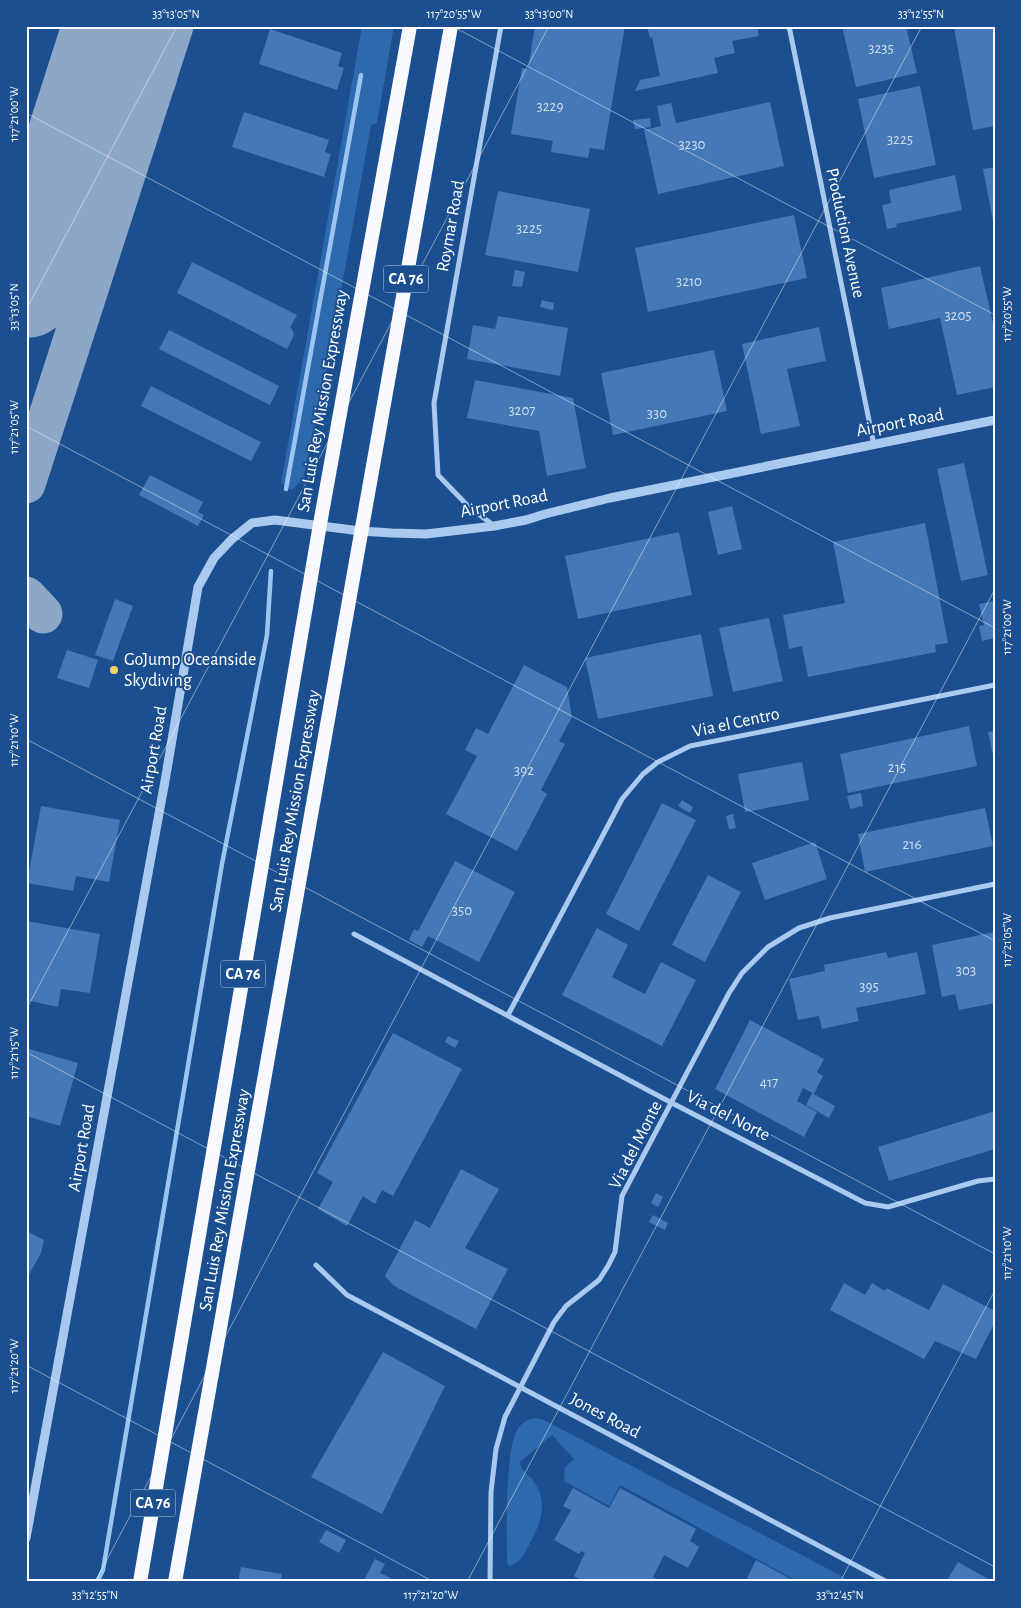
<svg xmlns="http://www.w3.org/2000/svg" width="1021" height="1608" font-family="'Alegreya Sans',sans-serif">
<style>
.green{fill:#2e69ad}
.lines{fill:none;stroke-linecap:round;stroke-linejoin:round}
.stream{stroke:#9cc4f0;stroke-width:4.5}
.taxiway{stroke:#8da7c7;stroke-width:39}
.runway{stroke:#8da7c7;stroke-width:96}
.building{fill:#4478b7}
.minor{stroke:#a9c9ee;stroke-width:5}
.tertiary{stroke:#a9c9ee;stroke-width:9}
.trunk{stroke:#f8faff;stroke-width:14}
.ticks{fill:none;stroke:#fff;stroke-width:1;stroke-opacity:0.45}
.poi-dot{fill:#ffd166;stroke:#1b4f8f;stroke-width:2}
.labels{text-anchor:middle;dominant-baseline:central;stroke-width:4;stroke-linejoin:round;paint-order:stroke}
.number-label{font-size:15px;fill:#d0dded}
.shield{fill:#1b4f8f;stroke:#bbcadd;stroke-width:1}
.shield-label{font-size:16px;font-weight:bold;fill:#fff}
.street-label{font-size:18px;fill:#fff;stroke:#1b4f8f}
.poi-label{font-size:18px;fill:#fff;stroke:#1b4f8f;text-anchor:start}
.neatline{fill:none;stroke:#fff;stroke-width:2}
.ticks-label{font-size:12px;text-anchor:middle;fill:#fff}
</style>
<rect width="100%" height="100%" fill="#1b4f8f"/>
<g class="green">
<path d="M362 26H394L377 123 371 125 324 384 303 479 292 490 281 483Z"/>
<path d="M536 1418 544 1420 853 1582H799L620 1485 609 1506 564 1481 565 1467 574 1459 552 1435 520 1462C520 1469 526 1473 531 1478 549 1499 542 1521 530 1543 525 1552 521 1563 510 1566L507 1563C507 1536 504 1447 519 1427 524 1421 529 1419 536 1418Z"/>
</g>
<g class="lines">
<g class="stream">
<path d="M286 489 361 75"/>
<path d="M97 1582 103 1570 222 864 267 635 271 571"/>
</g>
<g class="taxiway">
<path d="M95 76C100 69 104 62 111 57 122 49 144 54 151 65 154 69 155 75 157 80"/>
<path d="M26 484 174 26"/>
<path d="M26 596 43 614"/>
</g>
<path class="runway" d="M26 290 111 26"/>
</g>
<g class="building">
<path d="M535 26H625L604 150 590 148 588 158 551 152 553 141 511 134 522 68 528 69Z"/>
<path d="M647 26H757L759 36 732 41 735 53 714 58 718 73 635 91 640 80 660 76 652 37 650 38Z"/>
<path d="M842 26H906L917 73 856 87Z"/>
<path d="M965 26H995V126L973 130 954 28Z"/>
<path d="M270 29 342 53 338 66 344 68 337 90 259 64Z"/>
<path d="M920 86 936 165 874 178 858 99Z"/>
<path d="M770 102 784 166 658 194 644 130 661 126 657 106 671 103 676 123Z"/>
<path d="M244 112 329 140 325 152 331 154 324 177 232 147Z"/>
<path d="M650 118 651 127 635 129 633 120Z"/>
<path d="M995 167V226H994L983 169Z"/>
<path d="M955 175 962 210 896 224 897 227 887 229 882 205 891 203 889 190Z"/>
<path d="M498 191 590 209 578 272 485 255Z"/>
<path d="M794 215 807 278 648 312 635 248Z"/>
<path d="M192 262 297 315 290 328 292 329 294 335 287 349 177 293Z"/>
<path d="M980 266 995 332V387L957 395 940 318 889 329 881 288Z"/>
<path d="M515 270 525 272 522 287 512 286Z"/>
<path d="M542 300 554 303 553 310 540 307Z"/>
<path d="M498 316 568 328 560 376 467 359 473 325 495 329Z"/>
<path d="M819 327 826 361 787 369 800 426 761 434 742 344Z"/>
<path d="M169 330 279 386 270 405 159 349Z"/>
<path d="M714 350 727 411 613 435 601 373Z"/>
<path d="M475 380 573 398 586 468 547 476 539 431 467 418Z"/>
<path d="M151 386 261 442 251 461 141 406Z"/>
<path d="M964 463 988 575 961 581 937 469Z"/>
<path d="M150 475 203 502 198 512 204 515 198 526 139 495Z"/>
<path d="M732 506 742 549 718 555 708 512Z"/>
<path d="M925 523 948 643 935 645 936 652 808 677 802 646 789 649 783 615 845 603 833 542Z"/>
<path d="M679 532 692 595 578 619 565 556Z"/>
<path d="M115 599 133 606 113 661 95 655Z"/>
<path d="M995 601V638L982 641 979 626 984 625 979 604Z"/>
<path d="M769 618 783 681 733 692 719 628Z"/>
<path d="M701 634 713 696 598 719 585 658Z"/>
<path d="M67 650 98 660 89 688 57 678Z"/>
<path d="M524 665 567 687 572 717 559 741 565 744 541 790 547 794 517 851 446 814 477 756 465 750 476 728 488 734Z"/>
<path d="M969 726 977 766 848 793 840 754Z"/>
<path d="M995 731V760H994L988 732Z"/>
<path d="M802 762 809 800 745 812 738 774Z"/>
<path d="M861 793 863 806 850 809 847 796Z"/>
<path d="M682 800 693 807 690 813 678 806Z"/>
<path d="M662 803 696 820 639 931 606 914Z"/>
<path d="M41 806 120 820 109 882 76 876 73 891 27 883Z"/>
<path d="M985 808 993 846 865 872 858 834Z"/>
<path d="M733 814 736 828 729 829 726 816Z"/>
<path d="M815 842 827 879 765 900 752 863Z"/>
<path d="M455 861 515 892 479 962 428 936 422 947 409 940 414 929 418 931Z"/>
<path d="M708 875 741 892 705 962 672 945Z"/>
<path d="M26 921 100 934 90 993 61 989 58 1007 26 1000Z"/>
<path d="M597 928 628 945 612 977 645 994 661 962 696 980 662 1046 562 995Z"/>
<path d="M995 932V1003L959 1010 955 994 942 997 932 945Z"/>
<path d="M886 952 888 958 917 952 926 994 856 1008 859 1021 822 1029 819 1016 798 1020 789 979 825 971 824 965Z"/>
<path d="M750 1020 824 1059 817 1072 823 1076 814 1094 803 1088 797 1101 817 1112 804 1137 715 1089Z"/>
<path d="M393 1033 462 1069 393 1196 382 1190 375 1204 363 1196 347 1226 318 1209 333 1182 317 1173Z"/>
<path d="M448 1036 459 1041 455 1048 445 1042Z"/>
<path d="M26 1048 78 1063 60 1126 26 1116Z"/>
<path d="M812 1093 835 1106 829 1118 806 1105Z"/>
<path d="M995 1111V1149L889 1181 878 1147Z"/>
<path d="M461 1169 499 1189 465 1248 508 1269 476 1329 394 1286 385 1276 415 1220 430 1228Z"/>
<path d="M656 1193 663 1197 658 1207 651 1203Z"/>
<path d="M653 1215 668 1223 665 1230 649 1222Z"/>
<path d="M26 1231 44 1240 41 1253 26 1280Z"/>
<path d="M844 1283 865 1295 872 1283 885 1291 886 1288 929 1310 943 1284 995 1311V1322L976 1359 935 1341 924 1359 830 1310Z"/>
<path d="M383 1352 445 1386 382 1514 311 1477Z"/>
<path d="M573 1488 609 1508 620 1488 696 1529 690 1541 699 1547 688 1568 664 1555 653 1577 662 1582H584L574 1576 585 1553 581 1551 579 1554 554 1540 571 1510 563 1506Z"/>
<path d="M326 1530 346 1540 339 1553 319 1542Z"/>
<path d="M375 1559 385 1564 380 1573 391 1578 390 1582H363Z"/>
<path d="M756 1560 796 1582H745Z"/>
<path d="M958 1562 988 1579 986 1582H946Z"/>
<path d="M241 1567 282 1574 280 1582H238Z"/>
</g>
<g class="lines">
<g class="minor">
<path d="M789 26 874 445"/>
<path d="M493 525 468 506 438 475 434 403 501 26"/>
<path d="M354 934 672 1103 865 1203 888 1207 978 1181 995 1179"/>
<path d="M508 1015 622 799 643 774 658 762 690 746 995 685"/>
<path d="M316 1265 347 1295 887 1582"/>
<path d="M490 1582 491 1492 496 1449 505 1417 554 1322 566 1306 599 1280 608 1266 615 1252 622 1196 729 993 742 973 768 947 799 928 830 918 995 884"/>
</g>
<path class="tertiary" d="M26 1538 165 781 198 587 214 558 232 539 252 523 275 520 360 531 392 533 426 534 494 526 526 520 545 514 610 498 995 420"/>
<g class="trunk">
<path d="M140 1582 320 524 410 26"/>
<path d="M175 1582 451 26"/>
</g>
</g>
<path class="ticks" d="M452 26 995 315M26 113 995 628M26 310 177 26M26 426 995 941M26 739 995 1254M26 1010 549 26M26 1052 995 1567M26 1365 434 1582M95 1582 922 26M467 1582 995 589M840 1582 995 1290"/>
<circle class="poi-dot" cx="114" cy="670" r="5"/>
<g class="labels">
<g class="number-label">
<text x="881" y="48">3235</text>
<text x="550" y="106">3229</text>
<text x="900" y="139">3225</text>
<text x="692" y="144">3230</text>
<text x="529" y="228">3225</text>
<text x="689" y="281">3210</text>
<text x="958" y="315">3205</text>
<text x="522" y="410">3207</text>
<text x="657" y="413">330</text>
<text x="897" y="767">215</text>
<text x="524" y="770">392</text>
<text x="912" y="844">216</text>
<text x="462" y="910">350</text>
<text x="966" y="970">303</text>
<text x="869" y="986">395</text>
<text x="769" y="1082">417</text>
</g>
<g class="shield">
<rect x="383.5" y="265.5" width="45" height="27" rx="4"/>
<rect x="220.5" y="960.5" width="45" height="27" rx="4"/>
<rect x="130.5" y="1489.5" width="45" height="27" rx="4"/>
</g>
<g class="shield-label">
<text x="406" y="279">CA 76</text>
<text x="243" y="974">CA 76</text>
<text x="153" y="1503">CA 76</text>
</g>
<g class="street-label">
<text transform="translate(451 226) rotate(-80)">Roymar Road</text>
<text transform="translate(845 233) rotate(78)">Production Avenue</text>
<text transform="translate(323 401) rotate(-80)">San Luis Rey Mission Expressway</text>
<text transform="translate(900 423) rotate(-11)">Airport Road</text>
<text transform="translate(504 504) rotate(-11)">Airport Road</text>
<text transform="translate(736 723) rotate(-12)">Via el Centro</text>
<text transform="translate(154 750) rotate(-80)">Airport Road</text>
<text transform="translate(295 801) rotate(-80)">San Luis Rey Mission Expressway</text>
<text transform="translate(728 1116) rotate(27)">Via del Norte</text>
<text transform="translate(636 1145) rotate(-63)">Via del Monte</text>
<text transform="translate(82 1148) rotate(-80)">Airport Road</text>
<text transform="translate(225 1200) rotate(-80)">San Luis Rey Mission Expressway</text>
<text transform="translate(605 1416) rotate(28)">Jones Road</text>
</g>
<g class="poi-label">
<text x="124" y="660">GoJump Oceanside<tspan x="124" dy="21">Skydiving</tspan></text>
</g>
</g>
<rect width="1021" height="1608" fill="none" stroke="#1b4f8f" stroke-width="55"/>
<rect x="28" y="28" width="966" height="1552" class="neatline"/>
<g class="ticks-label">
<text x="176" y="18">33°13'05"N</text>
<text x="454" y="18">117°20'55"W</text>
<text x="549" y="18">33°13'00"N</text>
<text x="921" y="18">33°12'55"N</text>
<text transform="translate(14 114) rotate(-90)" y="4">117°21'00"W</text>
<text transform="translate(14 307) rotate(-90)" y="4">33°13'05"N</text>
<text transform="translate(1007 314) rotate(-90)" y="4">117°20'55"W</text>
<text transform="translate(14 427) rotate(-90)" y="4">117°21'05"W</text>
<text transform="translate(1007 627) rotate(-90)" y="4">117°21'00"W</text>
<text transform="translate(14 740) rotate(-90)" y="4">117°21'10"W</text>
<text transform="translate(1007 940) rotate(-90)" y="4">117°21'05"W</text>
<text transform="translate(14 1053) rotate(-90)" y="4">117°21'15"W</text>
<text transform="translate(1007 1253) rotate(-90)" y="4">117°21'10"W</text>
<text transform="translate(14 1366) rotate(-90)" y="4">117°21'20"W</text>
<text x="95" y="1599">33°12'55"N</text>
<text x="431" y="1599">117°21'20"W</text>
<text x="840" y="1599">33°12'45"N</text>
</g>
</svg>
